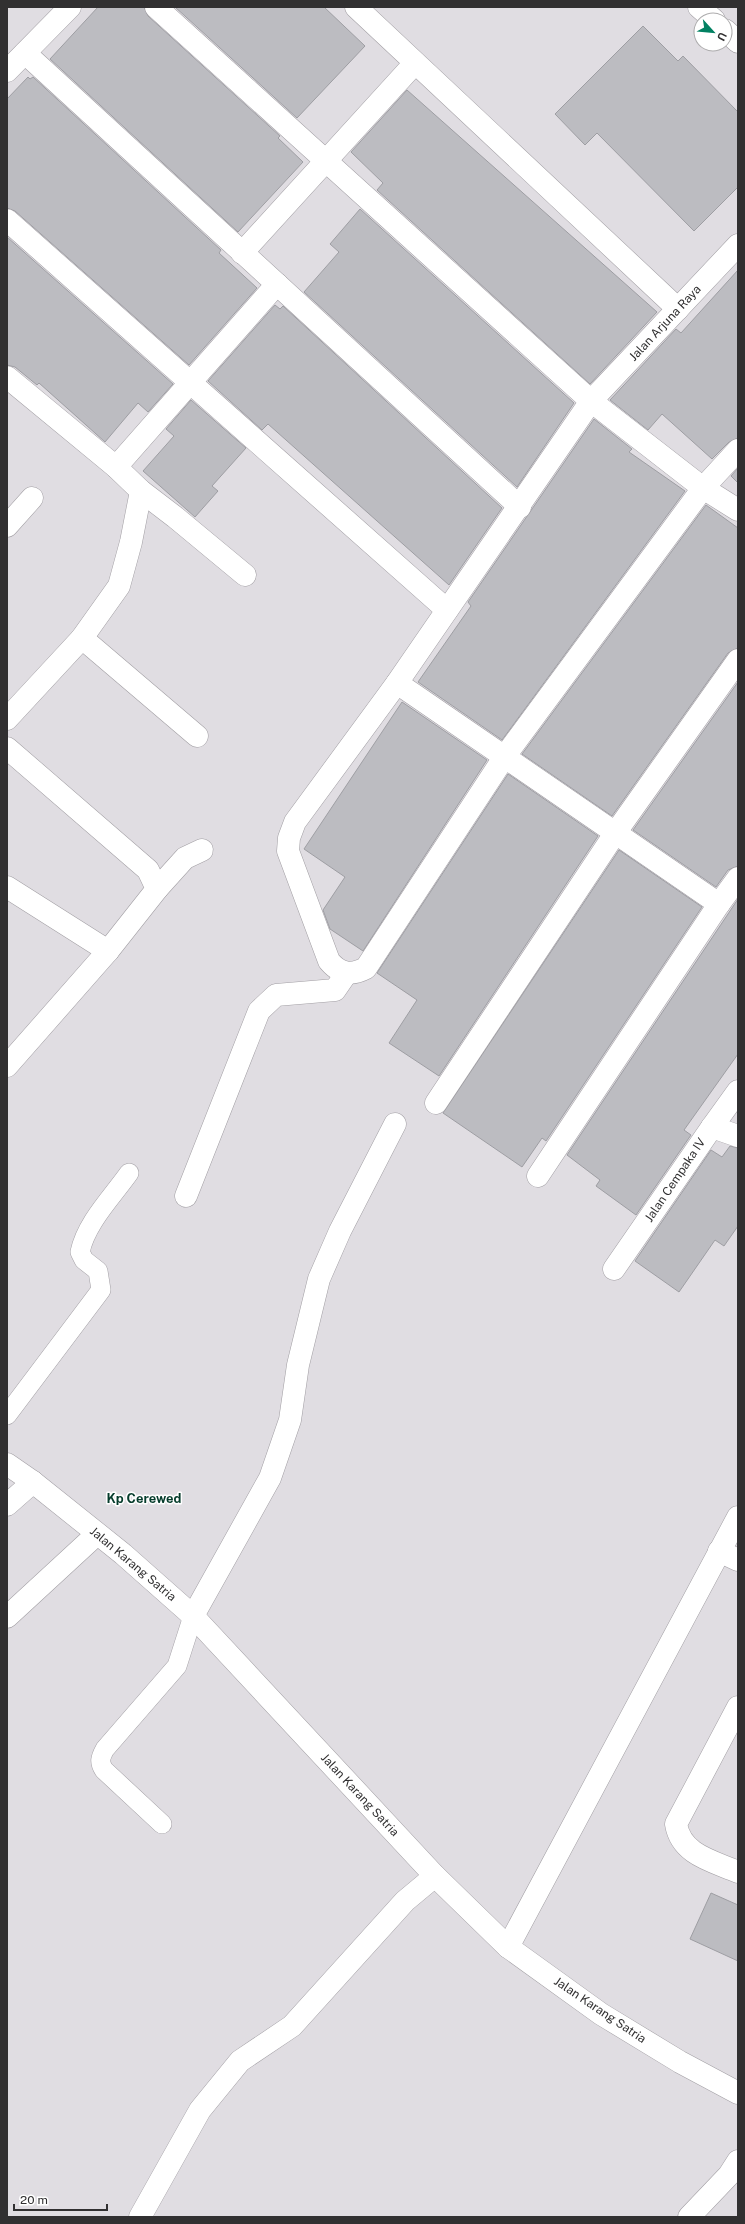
<svg xmlns="http://www.w3.org/2000/svg" width="745" height="2224" font-family="'Public Sans',sans-serif">
<style>
.building{fill:#bcbcc1;stroke:#9e9ea3}
.lines{fill:none;stroke-linecap:round;stroke-linejoin:round}
.service-casing{stroke:#a29fa4;stroke-width:20}
.minor-casing{stroke:#a29fa4;stroke-width:23}
.tertiary-casing{stroke:#a29fa4;stroke-width:23}
.service{stroke:#fff;stroke-width:19}
.minor{stroke:#fff;stroke-width:22}
.tertiary{stroke:#fff;stroke-width:22}
.labels{text-anchor:middle;dominant-baseline:central;stroke-width:3;stroke-linejoin:round;paint-order:stroke}
.street-label{font-size:12px;fill:#313031;stroke:#fff}
.neighbourhood-label{font-size:13px;font-weight:bold;fill:#063c2c;stroke:#fff}
</style>
<rect width="100%" height="100%" fill="#e0dde2"/>
<g class="building">
<path d="M98 7H144L148 16 280 136 278 138 303 162 238 232 50 59Z"/>
<path d="M175 7H324L365 46 297 118Z"/>
<path d="M643 26 678 61 683 56 738 112V187L694 231 597 133 585 145 555 114Z"/>
<path d="M28 77 30 79 33 77 221 250 219 253 257 288 189 365 15 211 7 208V99Z"/>
<path d="M407 90 657 312 590 384 377 190 383 183 351 152Z"/>
<path d="M360 209 574 403 517 487 304 292 339 252 330 244Z"/>
<path d="M7 237 173 384 148 412 138 403 105 442 39 383 37 385 15 367 7 365Z"/>
<path d="M738 270V438L729 442 712 459 662 414 648 430 610 400 676 329 681 333Z"/>
<path d="M275 305 280 309 283 306 502 508 449 585 268 424 262 430 208 381Z"/>
<path d="M191 400 246 448 212 486 218 491 195 517 143 471 174 436 166 429Z"/>
<path d="M594 419 632 449 629 452 685 491 502 740 418 682 471 606 468 602Z"/>
<path d="M738 468V483L731 476Z"/>
<path d="M706 505 738 528V648L728 653 612 816 522 754Z"/>
<path d="M738 682V866L728 870 716 887 633 830Z"/>
<path d="M402 702 487 760 363 951 330 929 323 910 345 877 304 849Z"/>
<path d="M508 774 598 836 439 1076 389 1043 417 1000 377 973Z"/>
<path d="M619 850 702 907 546 1141 542 1138 522 1167 443 1113Z"/>
<path d="M738 899V1054L684 1130 691 1135 636 1215 596 1186 600 1180 567 1155Z"/>
<path d="M730 1146 738 1148V1226L724 1246 715 1240 679 1292 635 1261 711 1150 722 1157Z"/>
<path d="M711 1893 738 1905V1961L690 1939Z"/>
</g>
<g class="lines">
<defs>
<g id="service">
<path d="M7 1415 101 1290 98 1271 84 1260 80 1252C86 1223 112 1197 129 1173"/>
<path d="M162 1824 104 1770C99 1762 100 1758 105 1749L177 1666 193 1616"/>
</g>
<g id="minor">
<path d="M156 7 591 401 703 488 738 510"/>
<path d="M356 7 678 309"/>
<path d="M699 7 714 20"/>
<path d="M725 30 738 42"/>
<path d="M25 53 520 507"/>
<path d="M7 71 70 7"/>
<path d="M7 220 447 610"/>
<path d="M738 245 591 401 397 683 295 822 289 838 288 851 329 961C340 974 351 976 366 968L505 756 703 488 738 450"/>
<path d="M242 253 415 63"/>
<path d="M7 377 116 467 141 491 175 517 245 575"/>
<path d="M116 467 277 284"/>
<path d="M7 526 32 498"/>
<path d="M82 638 197 736"/>
<path d="M397 683 719 904"/>
<path d="M7 719 82 638 119 586 131 542 141 491"/>
<path d="M7 748 148 870 157 889 108 951 7 1066"/>
<path d="M7 887 108 951"/>
<path d="M157 889 185 858 202 850"/>
<path d="M436 1103 616 832 738 660"/>
<path d="M712 1127 738 1136"/>
<path d="M538 1176 719 904 738 878"/>
<path d="M186 1196 259 1011 276 995 335 990 346 974"/>
<path d="M614 1269 712 1127 738 1091"/>
<path d="M7 1505 33 1482"/>
<path d="M719 1551 738 1560"/>
<path d="M193 1616 270 1478 290 1420 298 1365 319 1279 340 1231 395 1124"/>
<path d="M7 1617 97 1534"/>
<path d="M738 1707 676 1824C681 1855 713 1861 738 1872"/>
<path d="M508 1947 738 1517"/>
<path d="M140 2217 200 2110 240 2061 292 2026 405 1901 435 1876"/>
<path d="M689 2217 729 2175 738 2161"/>
</g>
<path id="tertiary" d="M7 1464 33 1482 123 1554 193 1616 435 1876 508 1947 601 2014 680 2062 738 2093"/>
</defs>
<use href="#service" class="service-casing"/>
<use href="#minor" class="minor-casing"/>
<use href="#tertiary" class="tertiary-casing"/>
<use href="#service" class="service"/>
<use href="#minor" class="minor"/>
<use href="#tertiary" class="tertiary"/>
</g>
<g class="labels">
<g class="street-label">
<text transform="translate(665 323) rotate(-47)">Jalan Arjuna Raya</text>
<text transform="translate(675 1180) rotate(-56)">Jalan Cempaka IV</text>
<text transform="translate(133 1564) rotate(40)">Jalan Karang Satria</text>
<text transform="translate(360 1795) rotate(47)">Jalan Karang Satria</text>
<text transform="translate(600 2010) rotate(34)">Jalan Karang Satria</text>
</g>
<g class="neighbourhood-label">
<text x="144" y="1498">Kp Cerewed</text>
</g>
</g>
<rect width="745" height="2224" fill="none" stroke="#313031" stroke-width="16"/>
<g transform="translate(713 32) rotate(117)"><circle r="19" fill="#ffffff" stroke="#adacad"/>
<path d="M0-3L7 15L0 10L-7 15Z" fill="#028162"/>
<text y="-6" font-size="11" font-weight="bold" text-anchor="middle" fill="#313031">U</text>
</g>
<path d="M14 2204v6h93v-6" fill="none" stroke="#313031" stroke-width="2"/>
<text x="20" y="2204" font-size="12" fill="#313031" stroke="#ffffff" stroke-width="3" paint-order="stroke">20 m</text>
</svg>
